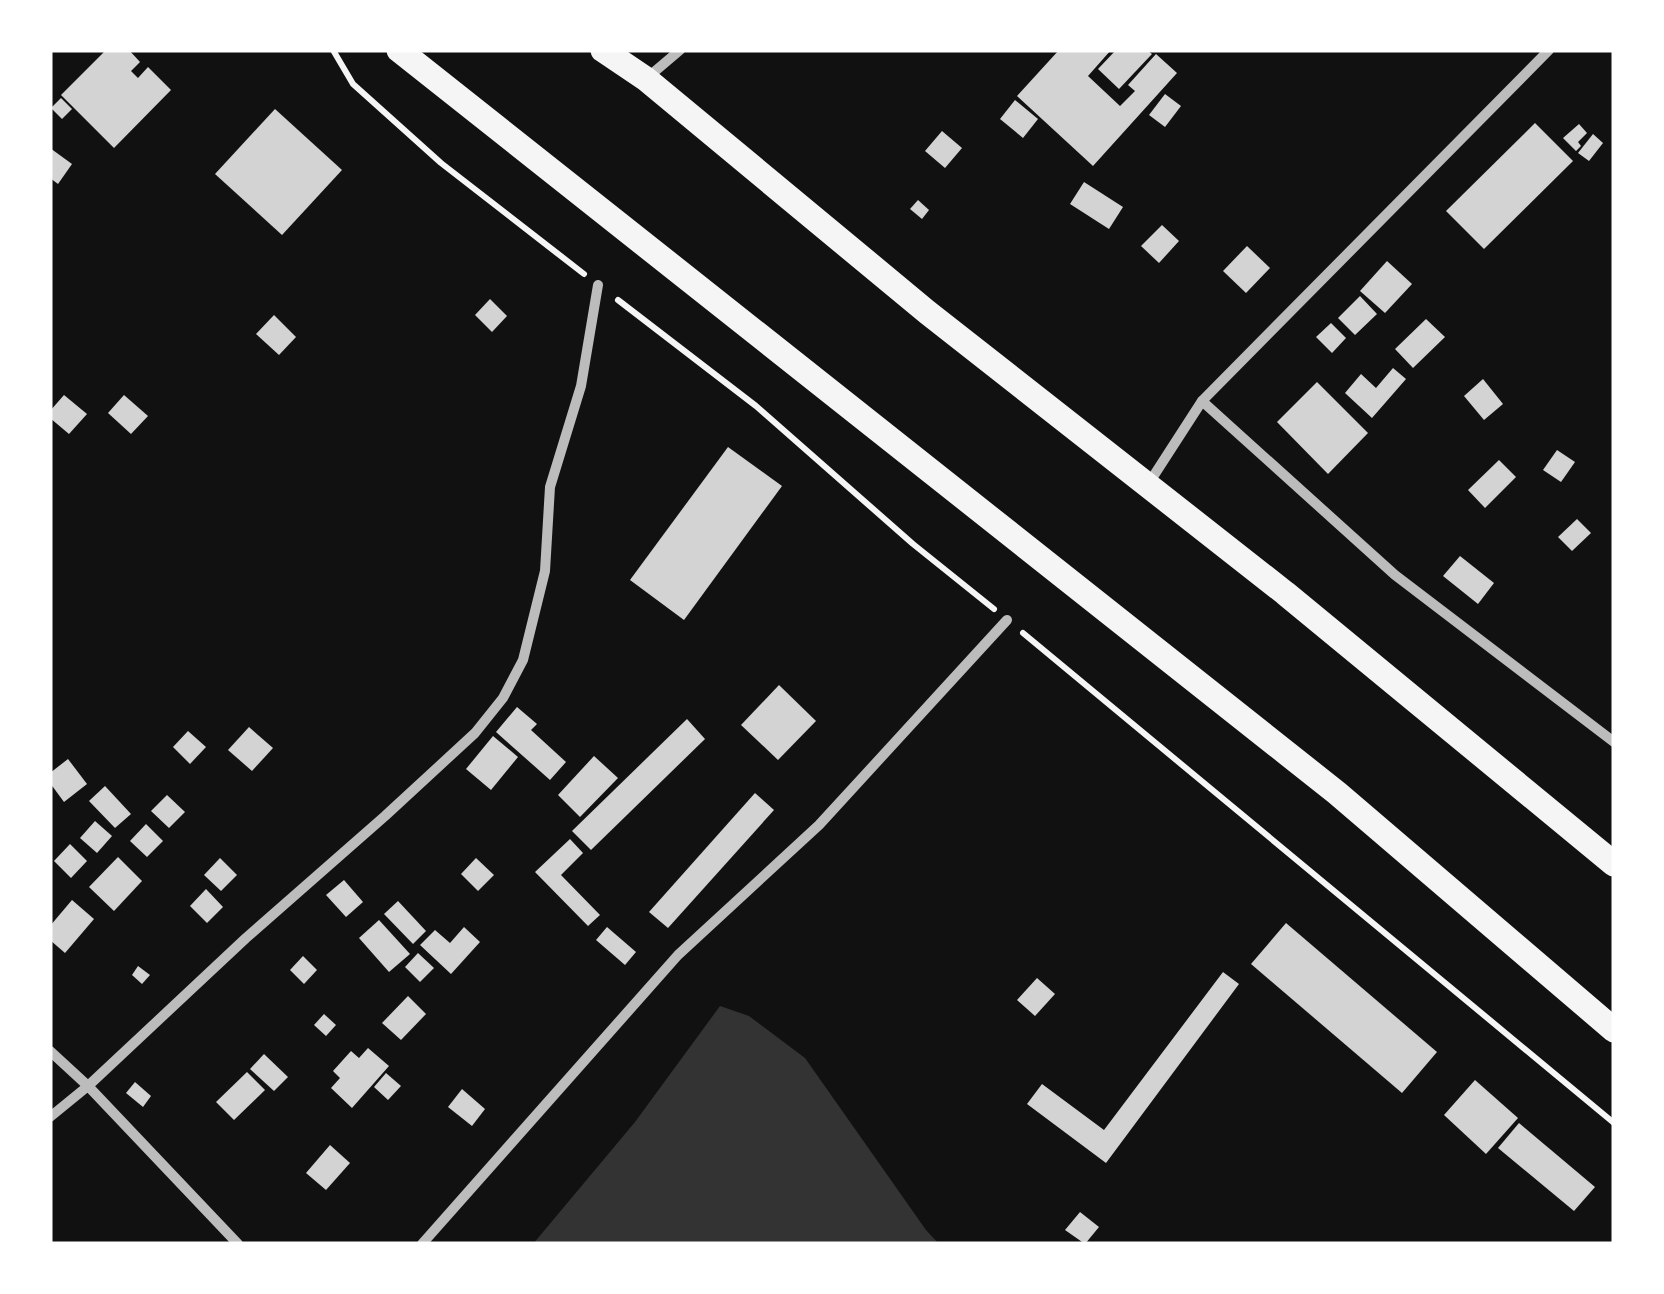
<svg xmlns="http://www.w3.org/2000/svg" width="1664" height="1294" font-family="Signika,sans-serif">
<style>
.water{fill:#333}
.building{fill:#d3d3d3}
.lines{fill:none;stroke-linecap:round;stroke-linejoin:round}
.path{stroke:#f5f5f5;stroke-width:6}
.minor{stroke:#bcbcbc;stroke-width:10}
.trunk{stroke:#f5f5f5;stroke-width:25}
</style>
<rect width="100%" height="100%" fill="#111"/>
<path class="water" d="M720 1006 749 1016 805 1058 926 1230 939 1244H533L635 1122Z"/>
<g class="building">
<path d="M106 50H129L140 62 131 71 138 78 148 67 171 90 114 148 61 95Z"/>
<path d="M1059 50H1111L1088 76 1120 106 1135 91 1128 85 1156 54 1177 73 1093 166 1017 96Z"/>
<path d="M1116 50H1147L1152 54 1119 89 1098 69Z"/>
<path d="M1165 94 1181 106 1165 127 1149 115Z"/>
<path d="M61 98 72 109 62 119 51 108Z"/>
<path d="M1015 100 1038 119 1023 138 1000 119Z"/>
<path d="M275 109 342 170 282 235 215 174Z"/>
<path d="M1535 123 1573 161 1484 249 1446 211Z"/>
<path d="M1579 124 1587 133 1578 142 1581 146 1576 151 1563 138Z"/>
<path d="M942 131 962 148 945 168 925 151Z"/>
<path d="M1593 134 1603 143 1589 161 1578 153Z"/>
<path d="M50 148 72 164 58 184 50 178Z"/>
<path d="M1084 182 1123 207 1109 229 1070 204Z"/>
<path d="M918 200 929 210 922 219 910 209Z"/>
<path d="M1162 225 1179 241 1159 263 1141 246Z"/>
<path d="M1247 246 1270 268 1246 293 1223 271Z"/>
<path d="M1387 261 1412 284 1385 313 1360 291Z"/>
<path d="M1360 296 1377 314 1355 335 1338 318Z"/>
<path d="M490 299 507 316 492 332 475 315Z"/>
<path d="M274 315 296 337 279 355 256 334Z"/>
<path d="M1426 319 1445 337 1413 368 1395 349Z"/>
<path d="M1331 323 1346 338 1332 353 1316 337Z"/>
<path d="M1393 368 1406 379 1372 418 1345 393 1361 374 1376 388Z"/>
<path d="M1483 379 1503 404 1484 420 1464 396Z"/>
<path d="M1317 382 1368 433 1328 474 1277 422Z"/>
<path d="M64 395 87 414 69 434 50 418V411Z"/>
<path d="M124 395 148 416 131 434 108 413Z"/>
<path d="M728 447 782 486 684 620 630 580Z"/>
<path d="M1557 450 1575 462 1561 482 1543 470Z"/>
<path d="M1499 460 1516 477 1485 508 1468 490Z"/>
<path d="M1577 519 1591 533 1572 551 1558 537Z"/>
<path d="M1460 556 1494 583 1478 604 1443 576Z"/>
<path d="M779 685 816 721 778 760 741 725Z"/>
<path d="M517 707 537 724 531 730 566 762 550 780 496 732Z"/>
<path d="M687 719 705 739 591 850 572 831Z"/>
<path d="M249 727 273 748 252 771 228 750Z"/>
<path d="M188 731 206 747 190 764 173 747Z"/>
<path d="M493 736 518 757 491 790 466 769Z"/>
<path d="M594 756 618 778 580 817 558 795Z"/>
<path d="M68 759 87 784 64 802 50 783V773Z"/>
<path d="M105 786 131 814 115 828 89 801Z"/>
<path d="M755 793 774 810 668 928 649 912Z"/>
<path d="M167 795 185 812 169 828 151 811Z"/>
<path d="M95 821 112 836 97 853 80 838Z"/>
<path d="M146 824 163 841 147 857 130 841Z"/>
<path d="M570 839 583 853 561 875 600 915 588 926 535 872Z"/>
<path d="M70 844 87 861 71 878 54 861Z"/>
<path d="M118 857 142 881 114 911 89 887Z"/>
<path d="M220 858 237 875 221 891 204 875Z"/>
<path d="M476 858 494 875 478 891 461 874Z"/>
<path d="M344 880 363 902 346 917 326 895Z"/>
<path d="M206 889 223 907 207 923 190 906Z"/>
<path d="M72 900 94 919 65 953 50 940V926Z"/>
<path d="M398 901 426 931 413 944 384 914Z"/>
<path d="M379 920 410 954 389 972 359 938Z"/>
<path d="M1286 923 1437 1052 1402 1093 1251 964Z"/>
<path d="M464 927 480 942 451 974 420 945 435 930 450 943Z"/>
<path d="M607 927 636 952 625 965 596 940Z"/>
<path d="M418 953 434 968 420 982 405 967Z"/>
<path d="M303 956 317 970 304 984 290 970Z"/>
<path d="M138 966 150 975 142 984 132 975Z"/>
<path d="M1223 972 1239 984 1106 1163 1027 1104 1042 1084 1104 1130Z"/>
<path d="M1037 978 1055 994 1035 1016 1017 1000Z"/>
<path d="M408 996 426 1014 401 1040 382 1023Z"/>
<path d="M324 1014 336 1025 326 1036 314 1025Z"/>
<path d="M368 1048 389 1066 352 1108 331 1088 340 1078 333 1071 351 1051 359 1058Z"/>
<path d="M264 1054 288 1077 274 1091 250 1069Z"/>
<path d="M247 1072 265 1090 234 1120 216 1102Z"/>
<path d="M386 1073 401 1086 388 1100 374 1087Z"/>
<path d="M1475 1080 1518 1118 1486 1154 1444 1115Z"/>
<path d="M135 1082 151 1096 143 1107 126 1093Z"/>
<path d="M462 1089 485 1109 472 1126 448 1107Z"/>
<path d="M1519 1123 1595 1187 1574 1211 1498 1148Z"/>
<path d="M330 1145 350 1163 326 1190 306 1173Z"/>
<path d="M1080 1212 1099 1227 1085 1244 1065 1230Z"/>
</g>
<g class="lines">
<g class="path">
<path d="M333 50 353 84 441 163 584 274"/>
<path d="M618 300 756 406 913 544 994 609"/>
<path d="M1023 633 1614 1123"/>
</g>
<g class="minor">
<path d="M647 78 680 50"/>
<path d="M1202 401 1395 575 1614 742"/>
<path d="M1149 483 1202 401 1549 50"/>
<path d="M50 1051 88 1086 238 1244"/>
<path d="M50 1117 88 1086 246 938 385 816 475 733 503 698 523 660 545 571 550 487 581 386 598 285"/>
<path d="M422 1244 678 955 819 825 1007 620"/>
</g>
<g class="trunk">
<path d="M399 50 1337 793 1614 1030"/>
<path d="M603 50 646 79 927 312 1285 593 1614 864"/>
</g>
</g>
<rect width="1664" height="1294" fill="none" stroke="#ffffff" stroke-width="105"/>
</svg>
